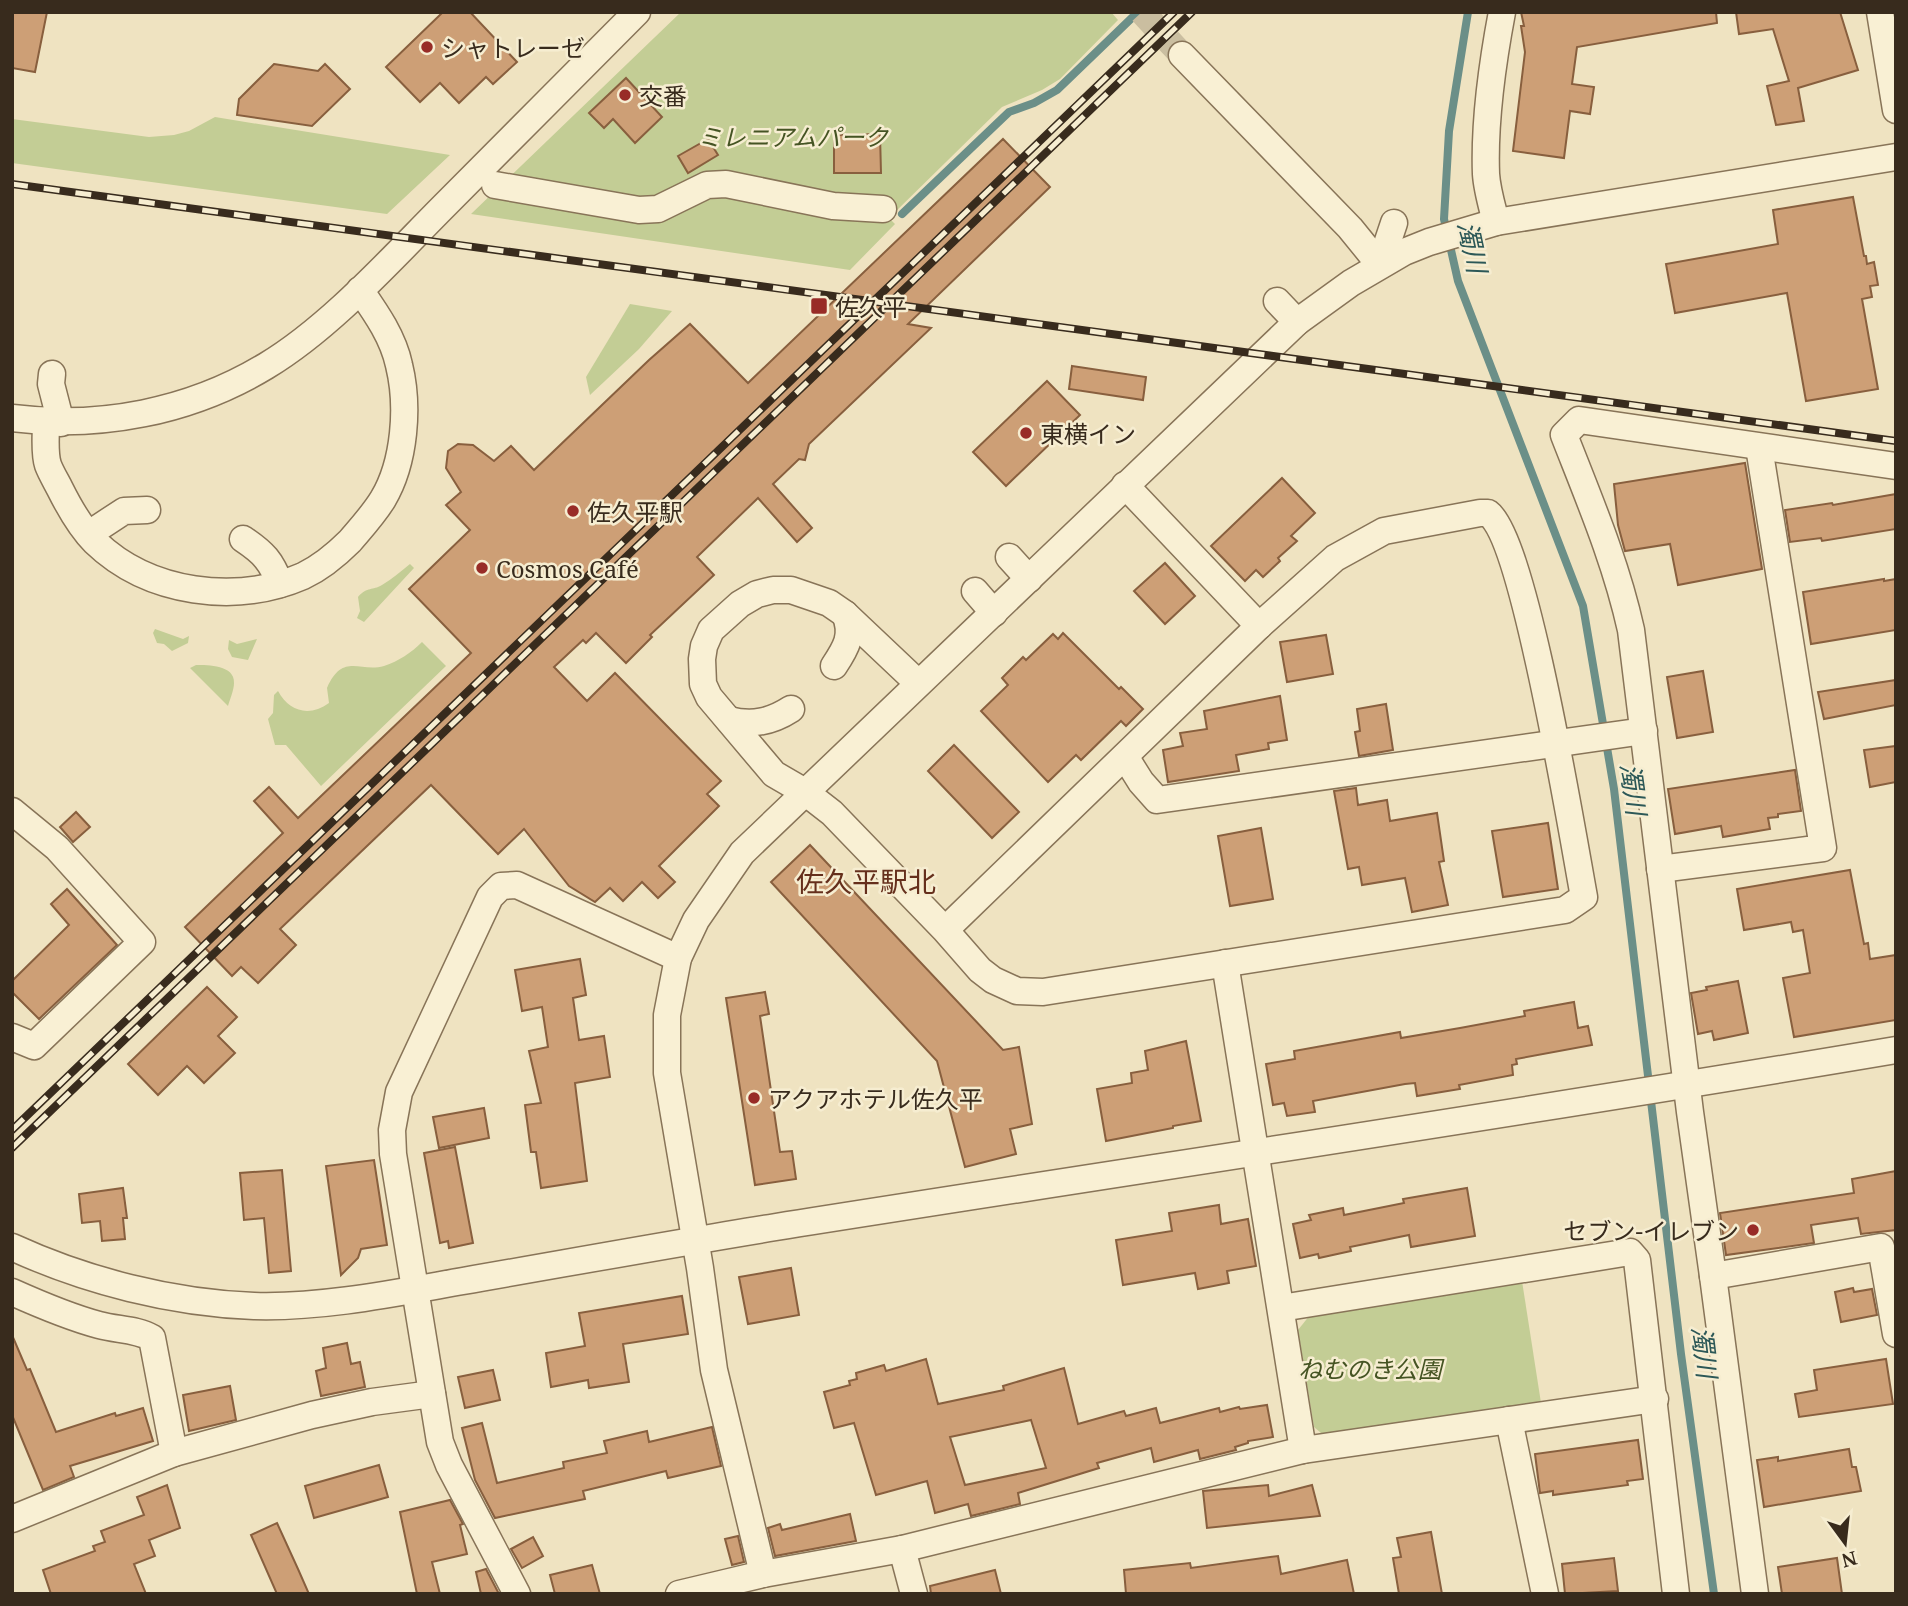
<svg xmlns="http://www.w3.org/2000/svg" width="1908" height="1606" font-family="'Noto Serif','Noto Sans JP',serif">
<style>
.green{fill:#c3cd95}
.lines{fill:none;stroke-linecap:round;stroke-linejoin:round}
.stream{stroke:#6b8f88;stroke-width:8}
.building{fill:#cd9f76;stroke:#885f3e;stroke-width:2;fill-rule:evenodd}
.minor-tunnel{stroke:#cabea0;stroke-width:26;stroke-dasharray:26 13;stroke-linecap:butt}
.minor-casing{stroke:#887458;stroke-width:29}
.minor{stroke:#f9f0d4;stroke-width:26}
.rail-casing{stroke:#382b1d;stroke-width:8}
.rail{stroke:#f6edd1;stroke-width:5;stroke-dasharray:16;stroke-linecap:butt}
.poi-dot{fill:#982c27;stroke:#f6edd1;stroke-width:2.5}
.labels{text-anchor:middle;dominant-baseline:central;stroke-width:5;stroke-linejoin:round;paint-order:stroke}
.poi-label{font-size:24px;fill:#382b1d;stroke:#f6edd1;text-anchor:start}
.park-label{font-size:24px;font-style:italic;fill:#455423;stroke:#f6edd1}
.water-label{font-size:26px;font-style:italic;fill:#2c5857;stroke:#f6edd1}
.quarter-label{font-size:28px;fill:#652f1c;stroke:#f6edd1}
</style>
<rect width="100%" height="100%" fill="#efe3c1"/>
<g class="green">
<path d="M681 12H1111L1118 20 1060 79 1042 90 1002 107 889 218 895 224 850 270 471 214Z"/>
<path d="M215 117 450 155 387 214 12 163V119L149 137 174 135 189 131Z"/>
<path d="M630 304 672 311 639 349 590 395 586 377Z"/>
<path d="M410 564 414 568 364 622 357 618 360 611 358 597C368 586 372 591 382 585 392 579 401 571 410 564Z"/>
<path d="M155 629 183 639 189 636 188 643 172 651 164 644 157 643 153 633Z"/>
<path d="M257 639 248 660 232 657 228 649 229 640 237 644Z"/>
<path d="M422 642 446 666 321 786 286 745H275L268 719 273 713 274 695 278 691C289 712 310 717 329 703L327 688C343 652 360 673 384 666 399 661 411 653 422 642Z"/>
<path d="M196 665C208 665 235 665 234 683 234 690 230 699 228 706L190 668Z"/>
<path d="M1522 1281 1541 1403 1327 1438 1314 1427 1298 1330 1310 1315Z"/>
</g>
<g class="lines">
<g class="stream">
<path d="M1468 12 1449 131 1444 219 1458 281 1583 606 1614 789 1681 1354 1714 1594"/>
<path d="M902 214 1009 112 1034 103 1057 90 1138 12"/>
</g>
</g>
<g class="building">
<path d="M12 12H47L35 72 12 68Z"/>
<path d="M443 12H470L517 62 493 84 486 77 459 103 440 83 420 102 386 67Z"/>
<path d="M1521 12H1716L1717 23 1577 47 1572 84 1594 87 1590 114 1570 111 1564 158 1513 151 1525 52 1521 26H1524Z"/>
<path d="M1736 12H1840L1858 70 1798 88 1804 121 1776 125 1767 86 1789 81 1773 29 1739 34Z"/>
<path d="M274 64 318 71 325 64 350 89 312 126 237 115 239 99Z"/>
<path d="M626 78 662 117 635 143 613 119 604 128 589 113Z"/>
<path d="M880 134 881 173H834V135Z"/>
<path d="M708 139 718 155 688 173 678 156Z"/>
<path d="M1003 139 1050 187 908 324 931 328 809 444 805 460 799 459 773 484 812 528 797 542 758 498 697 557 714 575 650 635 652 637 626 663 596 633 586 643 583 640 554 667 587 701 615 673 721 781 707 794 719 806 659 866 675 882 658 898 642 882 623 901 610 888 595 902 569 886 524 829 498 854 431 785 280 929 296 945 258 983 241 967 232 976 185 927 283 833 254 801 269 787 298 818 471 653 409 589 470 530 446 505 461 492 446 468 448 451 458 444 473 445 494 461 511 446 534 470 649 360 690 324 748 383Z"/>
<path d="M1853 197 1864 256H1866L1867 264 1874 262 1878 285 1870 286 1872 297 1862 299 1878 389 1806 401 1787 293 1675 313 1666 264 1778 244 1773 210Z"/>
<path d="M1072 366 1146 377 1143 400 1069 389Z"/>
<path d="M1047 381 1080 415 1006 486 973 452Z"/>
<path d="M1745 463 1762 569 1678 585 1670 544 1625 551 1618 525 1614 484Z"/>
<path d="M1282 478 1315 513 1291 536 1297 541 1278 558 1280 561 1263 577 1256 570 1245 581 1211 546Z"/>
<path d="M1896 494V529L1822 541 1821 538 1790 542 1785 510 1832 503 1833 505Z"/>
<path d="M1165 563 1195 596 1165 624 1134 591Z"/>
<path d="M1884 579V581L1896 579V630L1811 644 1803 592Z"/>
<path d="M1063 633 1119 689 1121 687 1143 709 1126 726 1121 721 1081 760 1076 755 1048 782 981 711 1008 685 1002 678 1023 657 1026 660 1053 634 1058 639Z"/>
<path d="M1326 635 1333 674 1287 682 1280 642Z"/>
<path d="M1703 671 1713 732 1677 738 1667 677Z"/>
<path d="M1896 680V705L1824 719 1818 692Z"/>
<path d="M1280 696 1287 740 1268 743 1269 749 1236 755 1239 771 1168 782 1163 750 1183 746 1180 733 1207 729 1204 711Z"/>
<path d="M1386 704 1393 750 1359 756 1355 732 1360 731 1357 709Z"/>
<path d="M954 745 1019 812 992 838 928 771Z"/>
<path d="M1896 746V782L1870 787 1864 750Z"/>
<path d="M1795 770 1801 811 1778 814V817L1768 818 1770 829 1723 837 1721 826 1675 834 1668 789Z"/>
<path d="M1356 788 1358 805 1387 800 1390 821 1437 813 1444 861 1439 862 1448 905 1412 912 1405 878 1362 885 1359 867 1348 869 1334 791Z"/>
<path d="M76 812 90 827 73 842 60 827Z"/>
<path d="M1548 823 1558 889 1503 897 1492 831Z"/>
<path d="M1261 828 1273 899 1230 906 1218 836Z"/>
<path d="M810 845 1003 1050 1019 1047 1032 1124 1010 1129 1016 1154 965 1167 937 1061 771 882Z"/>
<path d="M1850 870 1864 944 1868 943 1870 959 1896 955V1020L1794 1037 1783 978 1810 973 1803 930 1793 932 1791 922 1744 930 1737 889Z"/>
<path d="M67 889 117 945 39 1019 12 992V981L69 925 51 904Z"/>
<path d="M580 959 586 995 573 998 579 1040 604 1036 610 1077 575 1083 587 1181 541 1188 536 1152H531L525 1105 541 1103 529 1051 548 1047 542 1007 522 1011 515 970Z"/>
<path d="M1738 981 1748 1033 1714 1040 1712 1031 1698 1034 1691 993 1707 990 1706 987Z"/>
<path d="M207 987 237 1017 218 1036 235 1053 204 1083 187 1066 158 1095 128 1064Z"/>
<path d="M765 992 769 1014 760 1016 780 1152 792 1151 796 1179 755 1185 726 998Z"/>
<path d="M1574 1002 1578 1028 1588 1026 1592 1045 1516 1059 1517 1064 1512 1065 1513 1075 1459 1085 1460 1089 1417 1096 1415 1083 1405 1084 1313 1101 1315 1112 1287 1116 1284 1103 1273 1105 1266 1064 1295 1059 1294 1051 1400 1032 1401 1038 1460 1028 1525 1016 1524 1011Z"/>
<path d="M1186 1041 1201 1121 1173 1126V1128L1106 1141 1097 1089 1132 1083 1131 1073 1148 1070 1145 1051Z"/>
<path d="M484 1108 489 1138 439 1148 433 1117Z"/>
<path d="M455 1147 473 1243 449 1248 448 1241 440 1243 424 1153Z"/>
<path d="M374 1160 387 1245 361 1249 358 1258 341 1275 326 1166Z"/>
<path d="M282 1170 291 1271 269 1273 264 1218 244 1220 240 1173Z"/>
<path d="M1896 1171V1230L1861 1234 1858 1218 1811 1225 1814 1243 1726 1255 1720 1213 1854 1193 1852 1179Z"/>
<path d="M123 1188 127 1218H123L125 1239 102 1241 100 1221 82 1223 79 1194Z"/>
<path d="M1467 1188 1475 1236 1411 1247 1409 1235 1350 1247 1351 1251 1319 1258 1318 1254 1300 1258 1293 1224 1311 1220 1309 1215 1343 1208 1344 1215 1404 1203 1403 1199Z"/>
<path d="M1219 1205 1221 1224 1248 1219 1256 1266 1227 1271 1229 1283 1198 1289 1195 1273 1123 1285 1116 1240 1172 1231 1169 1213Z"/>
<path d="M791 1268 799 1315 748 1324 739 1277Z"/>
<path d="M1853 1288 1854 1292 1872 1289 1877 1315 1841 1322 1835 1292Z"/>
<path d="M682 1296 688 1334 623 1344 629 1382 589 1388 588 1380 551 1387 546 1353 585 1346 579 1313Z"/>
<path d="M12 1335 27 1370 30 1369 56 1432 115 1413 116 1416 143 1408 153 1441 70 1466 74 1477 43 1490 12 1415Z"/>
<path d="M347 1343 351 1364 360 1362 365 1387 321 1396 316 1371 326 1368 323 1348Z"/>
<path d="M926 1359 938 1404 1004 1390 1003 1386 1064 1368 1078 1424 1124 1411 1126 1416 1156 1408 1160 1423 1219 1408 1220 1412 1239 1407 1240 1409 1267 1405 1273 1437 1248 1441V1443L1235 1447 1236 1450 1200 1459 1198 1450 1154 1462 1151 1448 1097 1463 1099 1468 1018 1493 1020 1504 971 1516 968 1504 935 1513 927 1481 876 1495 854 1423 834 1428 824 1392 850 1385 849 1381 857 1379 856 1373 884 1365 886 1371ZM1031 1420 1046 1468 965 1485 950 1437Z"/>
<path d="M1886 1359 1893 1404 1799 1417 1795 1394 1817 1390 1814 1370Z"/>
<path d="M493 1370 500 1400 465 1408 458 1377Z"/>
<path d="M230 1386 236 1420 189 1431 183 1395Z"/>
<path d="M482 1423 497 1483 564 1468 563 1462 607 1453 604 1441 647 1431 649 1442 712 1427 721 1466 668 1478 666 1471 583 1491 585 1499 495 1518 475 1480 462 1428Z"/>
<path d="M1638 1440 1643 1479 1627 1481 1628 1485 1553 1495V1491L1540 1493 1535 1454Z"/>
<path d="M1849 1449 1852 1467H1856L1861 1491 1764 1507 1757 1460 1778 1457V1461Z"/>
<path d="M379 1465 388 1497 314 1518 305 1486Z"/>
<path d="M167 1485 180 1528 149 1540 155 1556 134 1564 146 1594H51L43 1570 95 1551 93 1546 105 1542 101 1531 144 1515 137 1497Z"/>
<path d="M1268 1485 1269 1496 1312 1485 1320 1516 1207 1528 1203 1491Z"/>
<path d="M450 1500 463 1524 460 1525 467 1554 432 1562 440 1594H417L400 1512Z"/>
<path d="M850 1514 856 1541 775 1556 768 1528 780 1524 782 1530Z"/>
<path d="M277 1523 298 1569 309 1594H277L251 1535Z"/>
<path d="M1431 1532 1442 1594H1399L1393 1558 1401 1557 1397 1538Z"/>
<path d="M738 1536 744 1562 732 1565 725 1539Z"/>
<path d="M533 1537 543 1556 522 1568 511 1549Z"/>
<path d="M1278 1556 1281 1574 1347 1560 1354 1594H1126L1124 1570 1190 1563 1191 1568Z"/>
<path d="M1614 1558 1618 1591 1565 1594 1562 1564Z"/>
<path d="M1837 1558 1842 1594H1782L1778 1567Z"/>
<path d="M592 1565 600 1594H555L550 1575Z"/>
<path d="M486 1569 499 1594H481L476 1572Z"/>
<path d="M995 1570 1001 1594H931L930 1586Z"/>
</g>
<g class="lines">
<path class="minor-tunnel" d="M1142 12 1182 55"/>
<defs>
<g id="minor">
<path d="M1880 12 1896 110"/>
<path d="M1182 55 1350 228 1380 265"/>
<path d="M495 185 639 210 658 209 707 185 726 184 833 206 883 209"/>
<path d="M1496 222C1492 206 1487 190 1486 174 1484 120 1492 65 1502 12"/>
<path d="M1380 265 1394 223"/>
<path d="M1277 301 1297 322"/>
<path d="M52 374 51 384 61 423"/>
<path d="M12 418C100 429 190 412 266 366 331 327 393 257 447 203 510 139 574 76 637 12"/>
<path d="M46 422C46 436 44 453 48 465 51 473 56 481 60 489 69 507 80 527 95 542 149 594 236 605 303 576 322 567 336 555 350 541 361 528 374 514 383 499 405 462 409 406 399 365 393 337 376 313 360 290"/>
<path d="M1125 485 1259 626"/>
<path d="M89 534 124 511 147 510"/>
<path d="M243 539C264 553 271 561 280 584"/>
<path d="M1009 557 1029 579"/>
<path d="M975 591 994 613"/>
<path d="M834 666C846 648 854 635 845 614"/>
<path d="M918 683 845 614 829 603 791 590H773L757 594 740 604 711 630 704 646 702 659 703 684 709 697 774 774 805 792 832 813 945 930 980 970 993 980 1017 991 1043 992 1565 910 1584 897C1573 838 1525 540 1488 513H1480L1384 531 1335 558 1259 626 945 930"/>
<path d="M729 720C752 726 771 722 791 709"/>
<path d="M1126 758 1141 782 1157 800 1644 731"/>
<path d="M12 811 57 848 142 942 34 1046 12 1037"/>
<path d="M1660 869 1823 848 1759 447"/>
<path d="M1225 963 1303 1450"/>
<path d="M12 1247C86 1281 172 1303 254 1306 323 1308 395 1293 463 1281 567 1263 671 1244 776 1227 1149 1168 1523 1113 1896 1050"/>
<path d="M1713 1276 1881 1247 1896 1334"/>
<path d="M12 1292C41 1305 69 1317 99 1325 117 1330 137 1329 152 1338L174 1453"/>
<path d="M1281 1308 1630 1252 1637 1260 1676 1594"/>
<path d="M1509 1420 1545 1594"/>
<path d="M12 1519 174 1453 312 1415 372 1402 432 1394"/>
<path d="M902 1549 914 1594"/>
<path d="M763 1574 714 1370 700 1268 667 1073V1015L678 958 696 920 742 853 1297 322 1351 283 1404 252 1429 242 1496 222 1896 157"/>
<path d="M517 1594 449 1465 440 1442 393 1154 392 1130 399 1092 490 897 501 886 517 885 678 958"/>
<path d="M679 1594 763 1574 902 1549 1303 1450 1655 1399"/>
<path d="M1755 1594 1713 1276 1690 1112 1631 630C1616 562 1589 499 1564 435L1579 420 1896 466"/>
</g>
</defs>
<use href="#minor" class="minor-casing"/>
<use href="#minor" class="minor"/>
<defs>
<g id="rail">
<path d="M12 184 1896 441"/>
<path d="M12 1130 1174 12"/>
<path d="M12 1148 1192 12"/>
</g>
</defs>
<use href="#rail" class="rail-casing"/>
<use href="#rail" class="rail"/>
</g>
<g class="poi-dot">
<circle cx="427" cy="47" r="7"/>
<circle cx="625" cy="95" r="7"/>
<rect x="810" y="297" width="18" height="18" rx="3.5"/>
<circle cx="1026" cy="433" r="7"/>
<circle cx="573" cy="511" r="7"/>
<circle cx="482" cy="568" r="7"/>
<circle cx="754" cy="1098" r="7"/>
<circle cx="1753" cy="1230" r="7"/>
</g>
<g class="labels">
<g class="poi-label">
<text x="441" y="47">シャトレーゼ</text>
<text x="639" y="95">交番</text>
<text x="835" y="306">佐久平</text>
<text x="1040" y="433">東横イン</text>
<text x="587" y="511">佐久平駅</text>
<text x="496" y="568">Cosmos Café</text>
<text x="768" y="1098">アクアホテル佐久平</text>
<text x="1739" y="1230" text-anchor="end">セブン-イレブン</text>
</g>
<g class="park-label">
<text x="793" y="136">ミレニアムパーク</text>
<text x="1370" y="1368">ねむのき公園</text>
</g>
<g class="water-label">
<text transform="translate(1473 247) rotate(78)">濁川</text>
<text transform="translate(1634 789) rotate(82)">濁川</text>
<text transform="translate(1705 1352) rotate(83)">濁川</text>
</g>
<g class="quarter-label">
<text x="866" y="881">佐久平駅北</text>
</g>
</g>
<rect width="1908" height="1606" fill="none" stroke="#382b1d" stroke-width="28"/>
<g transform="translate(1845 1543) rotate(165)" stroke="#f6edd1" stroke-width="5" paint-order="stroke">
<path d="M0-5L12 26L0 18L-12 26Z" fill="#382b1d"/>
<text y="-10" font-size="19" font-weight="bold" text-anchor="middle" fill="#382b1d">N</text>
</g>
</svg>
